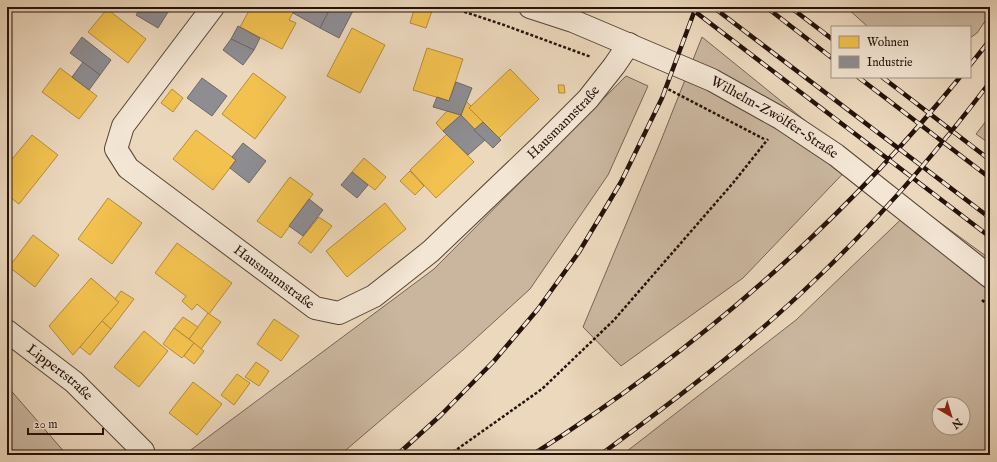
<svg xmlns="http://www.w3.org/2000/svg" width="997" height="462" font-family="'IM FELL English',serif">
<style>
.green{fill:#cab69f;stroke:#786454;fill-rule:evenodd}
.homes{fill:#f2c14e;stroke:#b48c3a}
.industry{fill:#8d8d92;stroke:#6e6869}
.lines{fill:none;stroke-linecap:round;stroke-linejoin:round}
.minor-casing{stroke:#574437;stroke-width:24}
.path{stroke:#25120a;stroke-width:2.5;stroke-dasharray:3 2;stroke-linecap:butt}
.minor{stroke:#f3e6d4;stroke-width:22}
.rail-casing{stroke:#25120a;stroke-width:4.5}
.rail{stroke:#f3e6d4;stroke-width:3;stroke-dasharray:9;stroke-linecap:butt}
.labels{text-anchor:middle;dominant-baseline:central;stroke-width:4;stroke-linejoin:round;paint-order:stroke}
.street-label{font-size:14px;fill:#25120a;stroke:#f3e6d4}
</style>
<rect width="100%" height="100%" fill="#ecd8bd"/>
<filter id="stains"><feTurbulence type="fractalNoise" baseFrequency=".005" numOctaves="4"/><feColorMatrix values="0 0 0 0 .2 0 0 0 0 .09 0 0 0 0 .02 0 0 0 .5 -.17"/></filter>
<radialGradient id="worn" r=".72"><stop offset=".6" stop-color="#630" stop-opacity="0"/><stop offset="1" stop-color="#630" stop-opacity=".3"/></radialGradient>
<g class="green">
<path d="M846 7H990V14L977 33 970 38V27H868Z"/>
<path d="M702 37 855 161 743 278 621 366 583 327 660 143Z"/>
<path d="M626 76 648 86 608 175 530 289 463 350 340 455H184L434 269Z"/>
<path d="M990 116V144L976 134Z"/>
<path d="M916 205 990 259V455H622L796 320ZM939 404H963V428H939Z"/>
<path d="M7 386 67 455H7Z"/>
</g>
<g class="homes">
<path d="M251 7H296L289 20 296 23 282 49 240 27Z"/>
<path d="M415 7H420L432 11 426 28 410 23Z"/>
<path d="M107 9 146 39 128 63 88 32Z"/>
<path d="M352 28 385 45 360 93 327 76Z"/>
<path d="M427 48 463 59 449 101 413 90Z"/>
<path d="M60 68 97 96 79 119 42 92Z"/>
<path d="M510 69 539 99 499 138 469 108Z"/>
<path d="M253 73 286 97 255 139 222 114Z"/>
<path d="M558 85H564L565 93H559Z"/>
<path d="M172 89 183 98 173 112 161 103Z"/>
<path d="M466 101 471 106 469 108 483 122 474 130 461 115Z"/>
<path d="M447 111 461 115 443 131 436 123Z"/>
<path d="M196 130 236 160 213 190 173 159Z"/>
<path d="M447 134 474 162 436 198 410 170Z"/>
<path d="M32 135 58 155 19 204 7 195V154L12 159Z"/>
<path d="M364 158 386 177 375 190 352 172Z"/>
<path d="M410 171 424 186 415 195 400 181Z"/>
<path d="M290 177 313 194 281 238 257 221Z"/>
<path d="M108 198 142 223 112 264 78 239Z"/>
<path d="M385 203 406 229 347 277 326 251Z"/>
<path d="M319 217 332 226 311 253 298 243Z"/>
<path d="M33 235 59 255 35 287 9 267Z"/>
<path d="M177 243 232 283 209 314 197 304 192 310 182 301 186 296 155 273Z"/>
<path d="M91 278 119 302 73 355 49 326Z"/>
<path d="M121 291 134 299 111 329 102 321 119 302 115 299Z"/>
<path d="M208 313 221 322 201 349 189 339Z"/>
<path d="M183 317 198 327 189 339 174 328Z"/>
<path d="M274 319 299 336 281 361 257 344Z"/>
<path d="M102 321 111 329 90 355 80 347Z"/>
<path d="M174 328 194 343 182 358 163 344Z"/>
<path d="M144 331 168 351 139 387 114 367Z"/>
<path d="M194 343 204 351 194 364 184 356Z"/>
<path d="M256 362 269 371 259 386 245 377Z"/>
<path d="M237 374 250 383 234 405 221 395Z"/>
<path d="M193 382 222 404 197 435 169 413Z"/>
</g>
<g class="industry">
<path d="M141 7H167L170 9 158 28 136 15Z"/>
<path d="M296 7H331L320 28 293 13Z"/>
<path d="M331 7H355L339 38 320 28Z"/>
<path d="M238 26 260 38 254 50 231 39Z"/>
<path d="M82 37 111 60 100 75 70 53Z"/>
<path d="M231 39 254 50 243 65 223 50Z"/>
<path d="M83 62 100 75 89 90 72 77Z"/>
<path d="M202 78 227 96 212 116 187 98Z"/>
<path d="M456 82 472 88 461 115 433 107 437 97 449 101Z"/>
<path d="M461 115 485 140 468 155 443 131Z"/>
<path d="M483 122 501 140 493 148 474 130Z"/>
<path d="M243 143 266 161 249 183 230 168 236 160 232 157Z"/>
<path d="M352 172 368 185 357 198 341 185Z"/>
<path d="M309 199 323 210 303 236 289 226Z"/>
</g>
<g class="lines">
<defs>
<g id="minor">
<path id="s1" d="M213 7 123 126 116 149 128 168 315 308 339 313 374 296 431 251 540 147 588 99 614 66 629 44"/>
<path id="s2" d="M530 7 573 21 712 80 782 119 836 155 990 277"/>
<path id="s3" d="M7 331 74 382 143 451"/>
</g>
</defs>
<use href="#minor" class="minor-casing"/>
<g class="path">
<path d="M450 7 504 25 591 57"/>
<path d="M664 87 764 139"/>
<path d="M982 300 990 307"/>
<path d="M449 455 542 389 614 320 733 183 768 139"/>
</g>
<use href="#minor" class="minor"/>
<defs>
<g id="rail">
<path d="M689 7 990 237"/>
<path d="M713 7 990 218"/>
<path d="M766 7 832 58"/>
<path d="M790 7 832 39"/>
<path d="M970 65 990 40"/>
<path d="M858 77 990 178"/>
<path d="M882 77 990 160"/>
<path d="M397 455 441 415 494 361 538 309 579 252 621 182 662 98 696 7"/>
<path d="M532 455C694 352 838 227 960 77"/>
<path d="M600 455C675 400 749 344 816 279 879 219 937 152 990 82"/>
</g>
</defs>
<use href="#rail" class="rail-casing"/>
<use href="#rail" class="rail"/>
</g>
<g class="labels">
<g class="street-label">
<text stroke="none"><textPath href="#s2" startOffset="269">Wilhelm-Zwölfer-Straße</textPath></text>
<text stroke="none"><textPath href="#s1" startOffset="750">Hausmannstraße</textPath></text>
<text stroke="none"><textPath href="#s1" startOffset="378">Hausmannstraße</textPath></text>
<text stroke="none"><textPath href="#s3" startOffset="67">Lippertstraße</textPath></text>
</g>
</g>
<rect width="997" height="462" fill="none" stroke="#ecd8bd" stroke-width="24"/>
<rect x="8" y="8" width="981" height="446" fill="none" stroke="#25120a" stroke-width="2"/>
<rect x="12" y="12" width="973" height="438" fill="none" stroke="#25120a"/>
<rect x="831" y="26" width="140" height="52" fill="#f3e6d4" stroke="#a19183"/>
<rect x="839" y="36" width="20" height="12" fill="#f2c14e" stroke="#a19183"/>
<text x="867" y="46" font-size="12" fill="#25120a">Wohnen</text>
<rect x="839" y="56" width="20" height="12" fill="#8d8d92" stroke="#a19183"/>
<text x="867" y="66" font-size="12" fill="#25120a">Industrie</text>
<g transform="translate(951 416) rotate(142)"><circle r="19" fill="#f3e6d4" stroke="#a19183"/>
<path d="M0-3L7 15L0 10L-7 15Z" fill="#8f2418"/>
<text y="-6" font-size="11" font-weight="bold" text-anchor="middle" fill="#25120a">N</text>
</g>
<path d="M28 428v6h75v-6" fill="none" stroke="#25120a" stroke-width="2"/>
<text x="34" y="428" font-size="12" fill="#25120a" stroke="#f3e6d4" stroke-width="3" paint-order="stroke">20 m</text>
<rect width="100%" height="100%" filter="url(#stains)"/>
<rect width="100%" height="100%" fill="url(#worn)"/>
</svg>
